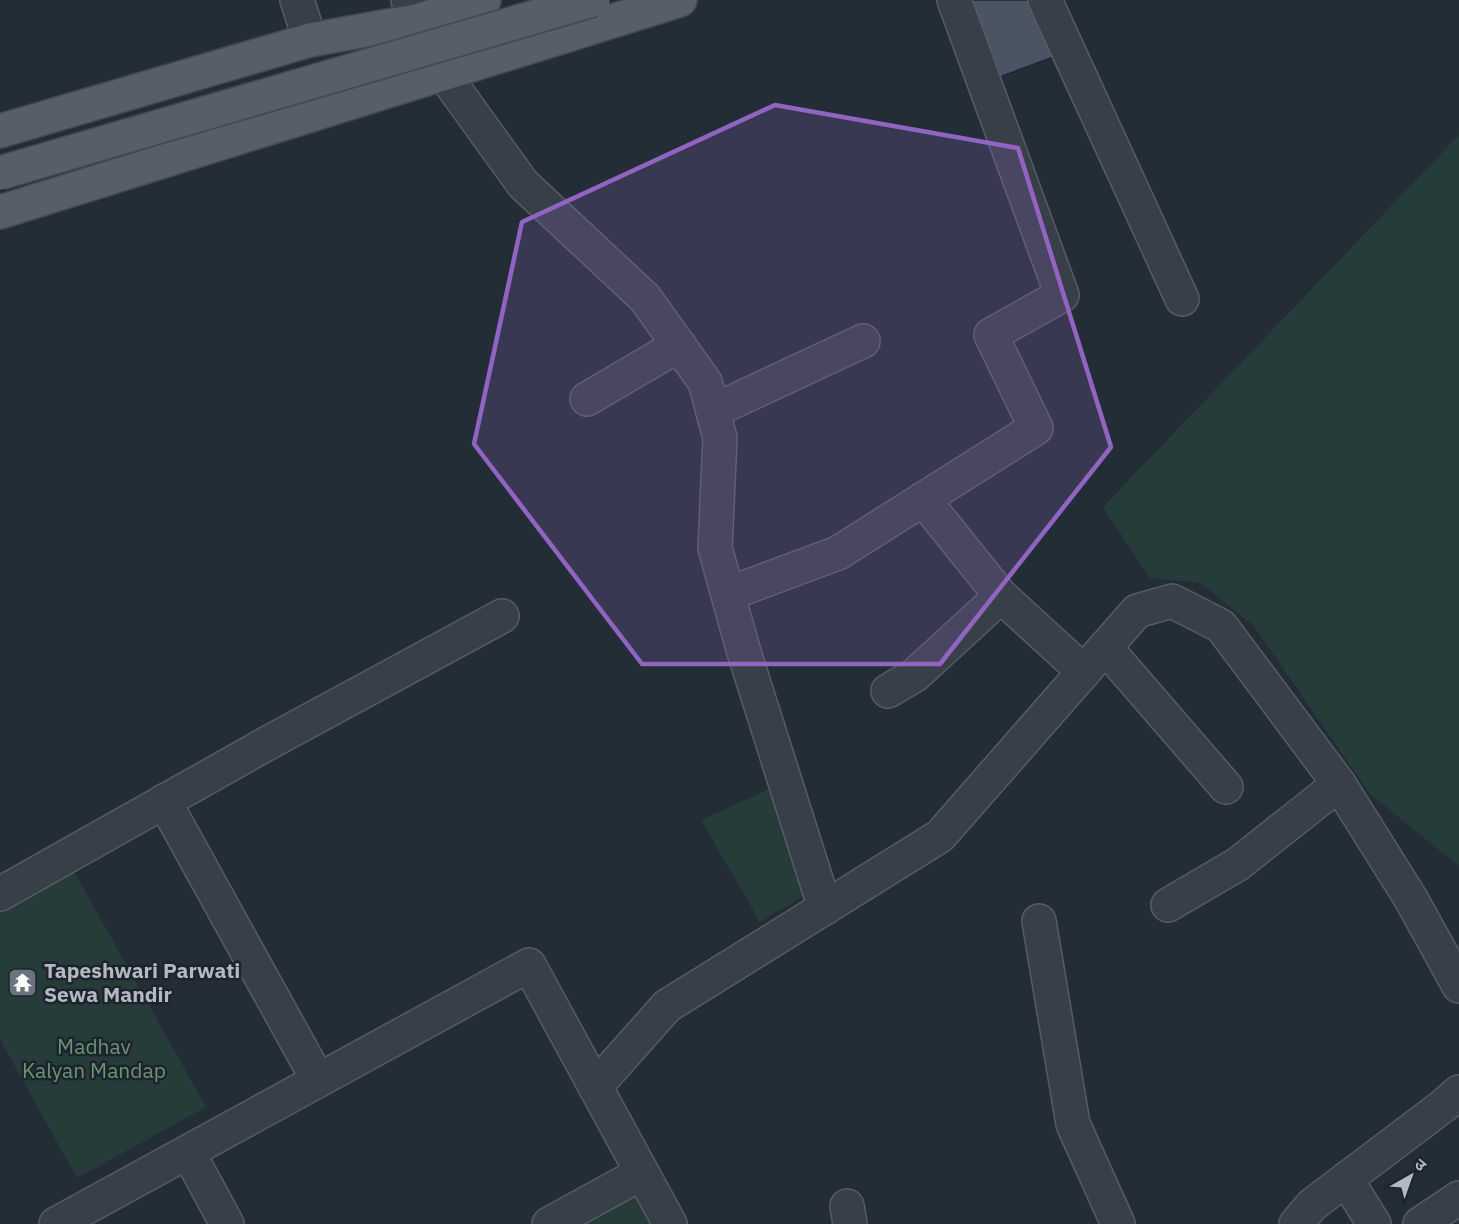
<svg xmlns="http://www.w3.org/2000/svg" width="1459" height="1224" font-family="'IBM Plex Sans','Noto Sans Devanagari',sans-serif">
<style>
.green{fill:#283b3b}
.building{fill:#4a5462;stroke:#1e2630;stroke-width:1.5}
.lines{fill:none;stroke-linecap:round;stroke-linejoin:round}
.minor-casing{stroke:#555c67;stroke-width:36}
.major-casing{stroke:#404852;stroke-width:36}
.minor{stroke:#373f49;stroke-width:33}
.major{stroke:#555e69;stroke-width:33}
.major-bridge-casing{stroke:#404852;stroke-width:36;stroke-linecap:butt}
.major-bridge{stroke:#555e69;stroke-width:33}
.marked{fill:#9164c1;fill-opacity:0.2;stroke:#9164c1;stroke-width:4.5;stroke-linejoin:round}
.labels{text-anchor:middle;dominant-baseline:central;stroke-width:5;stroke-linejoin:round;paint-order:stroke}
.poi-label{font-size:21px;font-weight:bold;fill:#b2b9c5;stroke:#1c242d;text-anchor:start}
.park-label{font-size:21px;fill:#6b9473;stroke:#1c242d}
</style>
<rect width="100%" height="100%" fill="#232d38"/>
<g class="green">
<path d="M1459 135V866L1370 794 1253 625 1200 583 1150 578 1103 507Z"/>
<path d="M773 787 808 893 760 922 701 820Z"/>
<path d="M72 868 206 1107 77 1178 0 1039V908Z"/>
<path d="M638 1186 659 1224H567Z"/>
</g>
<path class="building" d="M958 0H1035L1056 56 989 81Z"/>
<g class="lines">
<defs>
<g id="minor">
<path d="M297 0 310 40"/>
<path d="M408 0 416 21 443 73 523 184 645 298 705 382 720 438 715 548 743 649 825 908"/>
<path d="M1045 0 1182 299"/>
<path d="M587 399 679 345"/>
<path d="M713 411 863 341"/>
<path d="M923 499 1001 596 1084 672"/>
<path d="M728 594 838 553 1036 428 991 335 1062 295 954 0"/>
<path d="M1105 647 1226 787"/>
<path d="M888 691 915 675 1001 596"/>
<path d="M164 801 318 1080"/>
<path d="M0 894 268 743 502 616"/>
<path d="M1168 905 1238 864 1339 784"/>
<path d="M1039 921 1073 1124 1118 1224"/>
<path d="M595 1087 667 1006 940 836 1137 611 1172 601 1221 626 1339 784 1411 899 1459 986"/>
<path d="M188 1152 227 1224"/>
<path d="M1346 1179 1374 1224"/>
<path d="M847 1206 850 1224"/>
<path d="M56 1224 529 965 670 1224"/>
<path d="M549 1224 642 1173"/>
<path d="M1296 1224 1312 1205 1443 1106 1459 1092"/>
<path d="M1420 1224 1459 1198"/>
</g>
<g id="major">
<path d="M0 131 310 40 416 21 484 0"/>
<path d="M0 212 680 0"/>
</g>
</defs>
<use href="#minor" class="minor-casing"/>
<use href="#major" class="major-casing"/>
<use href="#minor" class="minor"/>
<use href="#major" class="major"/>
<defs>
<path id="major-bridge" d="M0 173 593 0"/>
</defs>
<use href="#major-bridge" class="major-bridge-casing"/>
<use href="#major-bridge" class="major-bridge"/>
</g>
<path class="marked" d="M775 105 1018 148 1111 447 940 664H642L474 444 522 222Z"/>
<defs>
<symbol id="temple-square" viewBox="-11 -11 22 22"><rect x="-9" y="-9" width="18" height="18" rx="4" fill="#6b7280" stroke="#1c242d"/><path d="M0-6L5-2H3V0L6.5 2.5H4V6H1.5V3h-3V6H-4V2.5H-6.5L-3 0V-2H-5Z" fill="#fff"/></symbol>
</defs>
<g fill-rule="evenodd">
<use href="#temple-square" x="6" y="966" width="33" height="33"/>
</g>
<g class="labels">
<g class="poi-label">
<text x="44" y="970">Tapeshwari Parwati<tspan x="44" dy="24">Sewa Mandir</tspan></text>
</g>
<g class="park-label">
<text x="94" y="1046">Madhav<tspan x="94" dy="24">Kalyan Mandap</tspan></text>
</g>
</g>
<g transform="translate(1411 1176) rotate(40)" stroke="#1c242d" stroke-width="4.5" paint-order="stroke">
<path d="M0-4.5L10 22L0 15L-10 22Z" fill="#b2b9c5"/>
<text y="-9" font-size="16" font-weight="bold" text-anchor="middle" fill="#b2b9c5">उ</text>
</g>
</svg>
